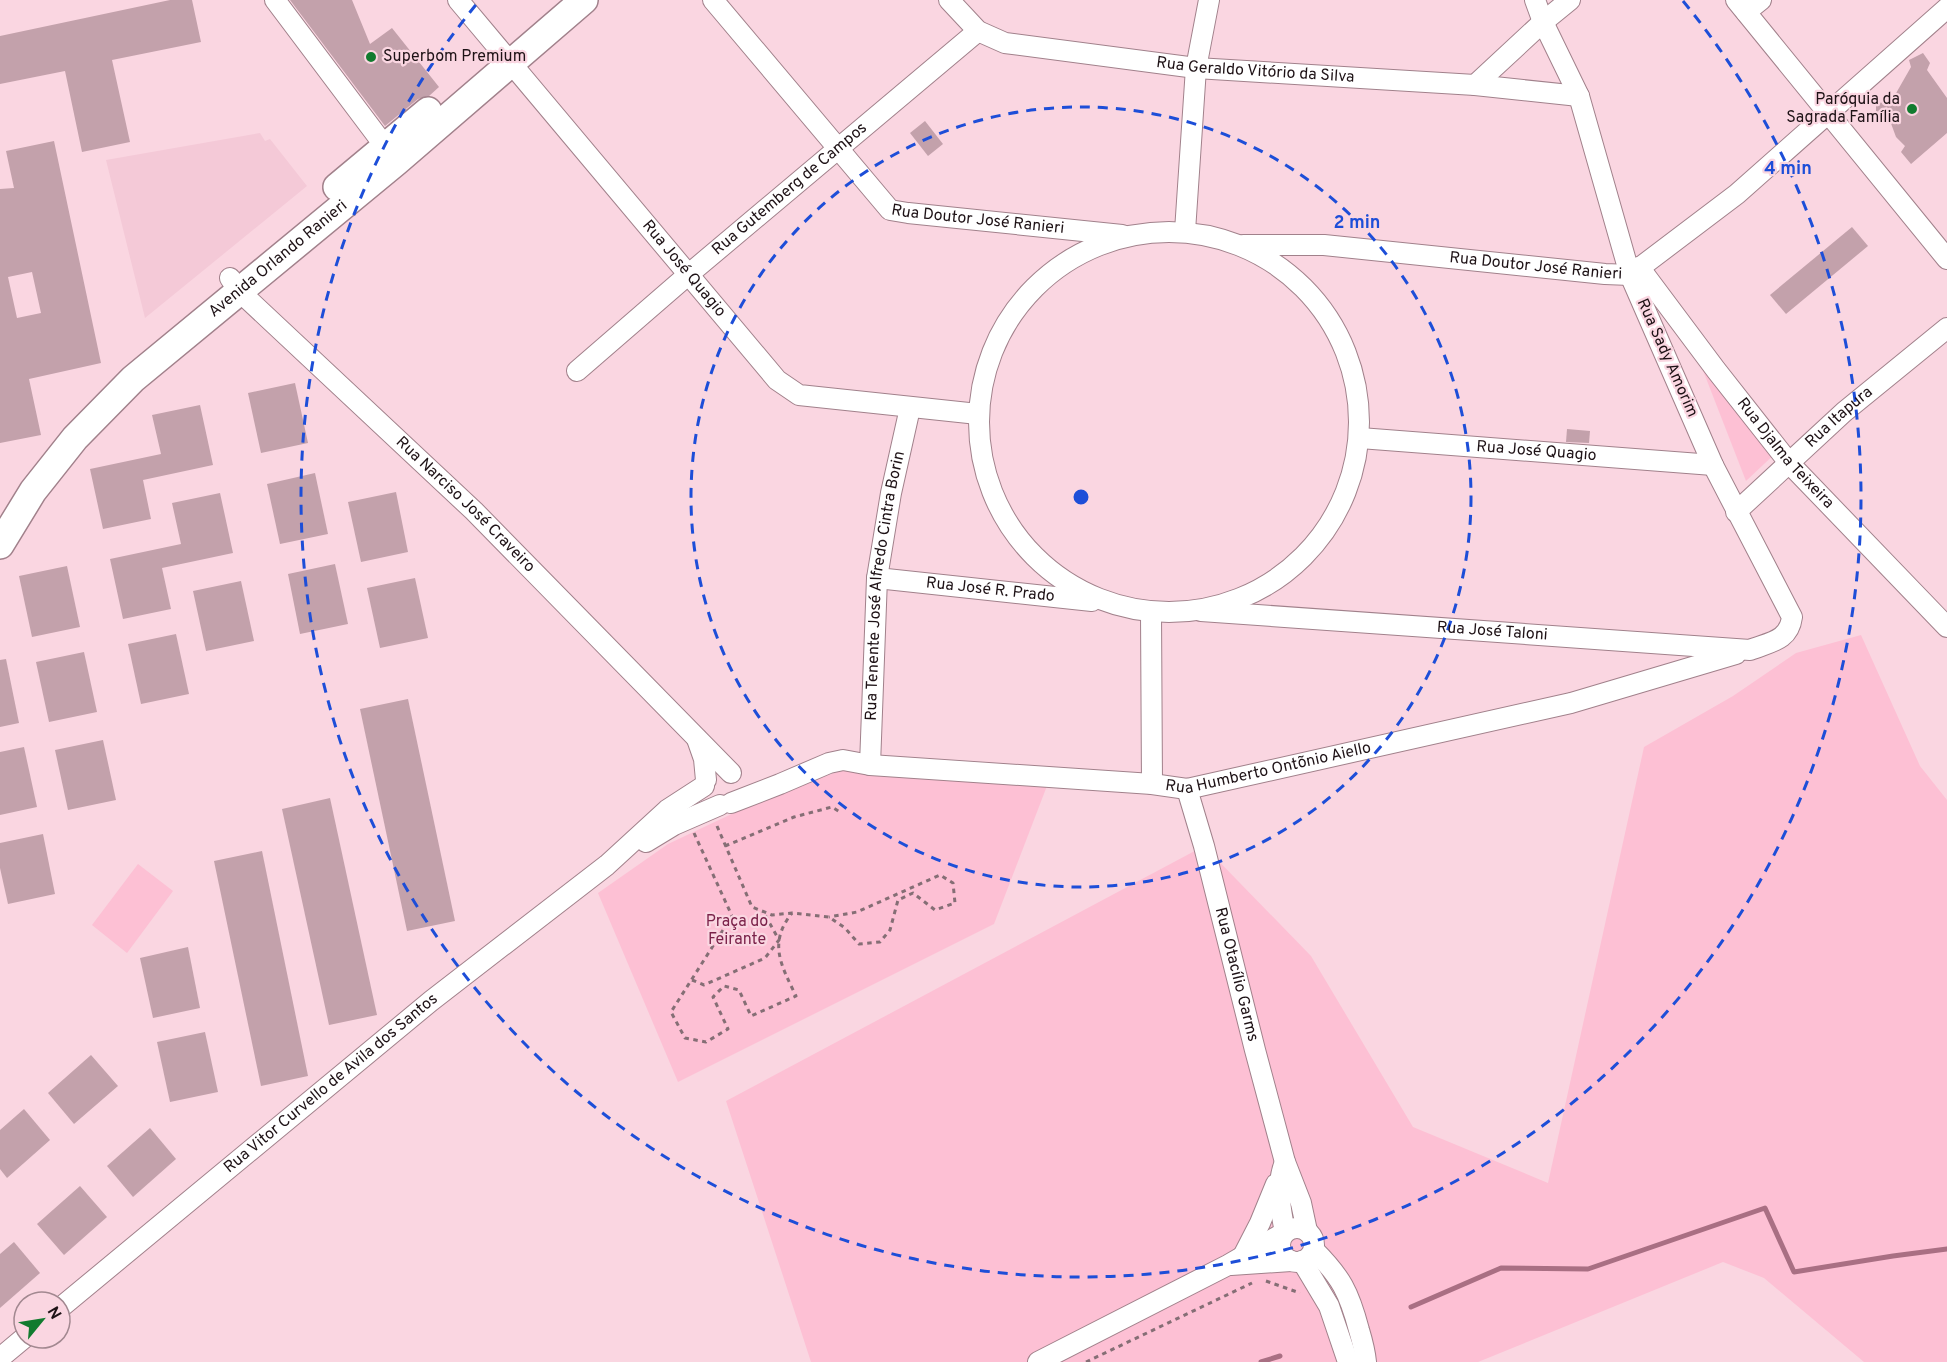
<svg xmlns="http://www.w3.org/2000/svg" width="1947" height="1362" font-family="Overpass,sans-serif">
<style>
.built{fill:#f4c9d7}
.green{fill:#fdc0d4}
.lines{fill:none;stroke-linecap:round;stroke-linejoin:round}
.stream{stroke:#a96f83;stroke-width:5}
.building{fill:#c3a1ab;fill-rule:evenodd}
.minor-casing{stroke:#a1818b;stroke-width:22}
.secondary-casing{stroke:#a1818b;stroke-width:30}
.path{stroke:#856e75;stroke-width:3;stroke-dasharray:4.5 4.5;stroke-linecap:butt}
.minor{stroke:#fff;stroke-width:20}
.secondary{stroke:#fff;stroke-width:27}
.ring{fill:none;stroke:#1d4ed8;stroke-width:3;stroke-dasharray:10 8}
.poi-dot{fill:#117b2f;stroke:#fad6e1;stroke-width:2}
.labels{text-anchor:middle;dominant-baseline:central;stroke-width:4.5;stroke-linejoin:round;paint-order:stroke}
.poi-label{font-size:16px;fill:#1e1216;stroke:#fad6e1;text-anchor:start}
.street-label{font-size:16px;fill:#1e1216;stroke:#fad6e1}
.park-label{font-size:16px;fill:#7b224a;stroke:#fad6e1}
.centre{fill:#1d4ed8;stroke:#fad6e1;stroke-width:3}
.ring-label{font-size:18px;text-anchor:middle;font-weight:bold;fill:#1d4ed8;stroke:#fad6e1;stroke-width:4.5;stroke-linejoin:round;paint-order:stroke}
</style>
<rect width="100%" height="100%" fill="#fad6e1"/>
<path class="built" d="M260 133 265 141 270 139 307 186 145 318 106 160Z"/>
<g class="green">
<path d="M1683 319 1782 447 1746 481Z"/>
<path d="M1861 635 1920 766 1947 800V1362H1864L1764 1278 1723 1262 1478 1362H811L726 1101 1204 846 1311 956 1413 1127 1548 1183 1644 747 1733 696 1796 653Z"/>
<path d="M843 770 1050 778 994 924 678 1082 598 893 668 844 772 795Z"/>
<path d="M138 864 173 891 127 953 92 925Z"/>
</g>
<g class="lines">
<g class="stream">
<path d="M1411 1307 1501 1268 1588 1269 1765 1208 1794 1272 1893 1256 1947 1249"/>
<path d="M1261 1362 1280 1356"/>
</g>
</g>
<g class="building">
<path d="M170 0H192L201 42 112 60 130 142 82 152 65 71 0 84V36Z"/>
<path d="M290 0H352L370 44 392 28 439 87 429 96 418 99 385 126Z"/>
<path d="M1923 53 1930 63 1927 70 1947 98V133L1911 164 1901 152 1905 146 1896 137 1889 118 1876 116V103L1891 102 1911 67 1909 60Z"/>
<path d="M925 121 943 144 928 156 910 133Z"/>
<path d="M54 141 101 363 29 379 41 435 0 443V189L14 188 6 151ZM32 272 41 313 17 318 8 277Z"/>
<path d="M1852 227 1868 246 1786 314 1770 295Z"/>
<path d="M295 383 308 443 261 453 248 393Z"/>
<path d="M200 405 213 465 143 480 151 519 103 529 90 469 161 454 152 415Z"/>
<path d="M1567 429 1590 431 1589 443 1566 442Z"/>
<path d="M315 473 328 534 280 544 267 484Z"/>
<path d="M396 492 408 552 361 562 348 502Z"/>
<path d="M220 493 233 553 162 568 171 609 123 619 110 559 181 544 172 503Z"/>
<path d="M335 564 348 624 300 634 288 574Z"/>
<path d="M67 566 80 627 32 637 19 576Z"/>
<path d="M415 578 428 638 380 648 367 588Z"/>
<path d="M241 581 254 641 206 651 193 591Z"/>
<path d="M176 634 189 694 141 704 128 644Z"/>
<path d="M84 652 97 712 49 722 36 662Z"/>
<path d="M6 659 19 723 0 727V660Z"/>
<path d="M408 699 455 921 407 931 360 709Z"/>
<path d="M103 740 116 800 68 810 55 750Z"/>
<path d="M24 747 37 807 0 815V752Z"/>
<path d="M330 798 377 1015 329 1025 282 809Z"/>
<path d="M43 834 55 894 8 904 0 868V843Z"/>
<path d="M262 851 308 1076 261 1086 214 861Z"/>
<path d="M188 947 200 1008 153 1018 140 958Z"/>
<path d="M205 1032 218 1092 170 1102 157 1042Z"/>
<path d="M91 1055 118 1086 74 1124 48 1093Z"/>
<path d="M24 1109 50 1140 7 1178 0 1169V1130Z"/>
<path d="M150 1128 176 1159 133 1197 107 1166Z"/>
<path d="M80 1186 107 1217 64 1255 37 1224Z"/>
<path d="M14 1242 40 1273 0 1308V1254Z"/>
</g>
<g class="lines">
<defs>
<g id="minor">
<path d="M275 0 393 157"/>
<path id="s1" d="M458 0 777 380 799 395 978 414"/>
<path id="s2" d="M713 0 890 210 908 213 1122 235"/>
<path id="s3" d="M949 0 978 31 1005 43 1196 68 1475 85 1579 96"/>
<path d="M1736 0 1947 259"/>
<path d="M1746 12 1761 0"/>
<path d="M1475 85 1543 22 1570 0"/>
<path d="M1185 231 1196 68 1209 0"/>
<circle cx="1169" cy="422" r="190"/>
<path id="s4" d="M1243 245H1324L1605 274 1630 275 1737 194 1947 8"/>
<path id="s5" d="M1639 267 1716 370 1790 464 1947 627"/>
<path id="s6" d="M230 278 239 291 474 511 731 773"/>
<path id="s7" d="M577 371 689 274 978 31"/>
<path id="s8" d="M1360 438 1713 465"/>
<path id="s9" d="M1736 512 1844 412 1947 328"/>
<path id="s10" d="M877 578 1092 601"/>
<path id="s11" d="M1201 611 1750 650C1770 642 1789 641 1792 617L1713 465 1630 275 1579 96 1543 22 1535 0"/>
<path d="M1151 613 1152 784"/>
<path d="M697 739 704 759 706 780"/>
<path id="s12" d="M870 765 877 578 891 493 910 408"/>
<path id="s13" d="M1187 789 1204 846 1255 1050 1285 1162 1301 1203 1307 1231"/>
<path id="s14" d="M731 803 780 784 829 763 843 760 870 765 1152 784 1187 789 1571 703 1736 654"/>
<path d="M646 842 674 825 720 805"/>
<circle cx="1297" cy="1245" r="17"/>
<path d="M1314 1250C1341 1277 1349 1292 1359 1330 1362 1340 1365 1351 1366 1362"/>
<path d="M1242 1258 1260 1223 1276 1184"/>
<path d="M1302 1261 1329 1306 1348 1362"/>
<path d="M1231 1265 1291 1261"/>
<path id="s15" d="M60 1308 431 1001 607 865 667 810 704 786"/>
<path d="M0 1358 24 1338"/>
<path d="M1038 1362 1228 1265 1285 1232C1280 1208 1276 1184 1285 1162"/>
</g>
<g id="secondary">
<path d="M337 187 428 111"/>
<path id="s16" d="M0 545 33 491 75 438 133 379 396 162 584 0"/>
</g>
</defs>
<use href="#minor" class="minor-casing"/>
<use href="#secondary" class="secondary-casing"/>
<g class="path">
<path d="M717 826 752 907 772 915 792 913 829 917 845 928 859 944 880 942 890 930 898 900 913 893 935 910 955 903 953 883 940 875 857 912 829 917"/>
<path d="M694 833 732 916 671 1012 685 1038 706 1042 728 1029 713 997 724 986 739 990 751 1016 796 996C781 965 768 943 792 913"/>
<path d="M725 846 794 817 832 807 840 812"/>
<path d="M692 980 704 985 765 958 779 940 764 913"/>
<path d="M1266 1281 1300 1293"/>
<path d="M1086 1362 1252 1283"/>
</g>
<use href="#minor" class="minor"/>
<use href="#secondary" class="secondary"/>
</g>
<g class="ring">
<circle cx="1081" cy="497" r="390"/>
<path d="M1683 1A780 780 0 1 1 479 1"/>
</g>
<g class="poi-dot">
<circle cx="371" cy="57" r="6"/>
<circle cx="1912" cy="109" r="6"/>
</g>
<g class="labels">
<g class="poi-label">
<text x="383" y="57">Superbom Premium</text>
<text x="1900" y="100" text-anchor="end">Paróquia da<tspan x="1900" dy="18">Sagrada Família</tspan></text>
</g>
<g class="street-label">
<text stroke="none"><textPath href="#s3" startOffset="324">Rua Geraldo Vitório da Silva</textPath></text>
<text stroke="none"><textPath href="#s7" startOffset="280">Rua Gutemberg de Campos</textPath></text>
<text stroke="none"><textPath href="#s2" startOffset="363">Rua Doutor José Ranieri</textPath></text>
<text stroke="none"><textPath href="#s16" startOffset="402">Avenida Orlando Ranieri</textPath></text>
<text stroke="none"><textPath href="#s4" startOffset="294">Rua Doutor José Ranieri</textPath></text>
<text stroke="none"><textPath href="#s1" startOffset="351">Rua José Quagio</textPath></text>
<text transform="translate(1667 358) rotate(66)">Rua Sady Amorim</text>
<text stroke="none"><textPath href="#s9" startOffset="140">Rua Itapura</textPath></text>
<text stroke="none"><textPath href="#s8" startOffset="177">Rua José Quagio</textPath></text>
<text stroke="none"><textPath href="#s5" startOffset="237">Rua Djalma Teixeira</textPath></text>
<text stroke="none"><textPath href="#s6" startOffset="327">Rua Narciso José Craveiro</textPath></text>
<text stroke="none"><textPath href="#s12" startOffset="180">Rua Tenente José Alfredo Cintra Borin</textPath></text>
<text stroke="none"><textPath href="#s10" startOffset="114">Rua José R. Prado</textPath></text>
<text stroke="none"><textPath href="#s11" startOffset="292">Rua José Taloni</textPath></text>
<text stroke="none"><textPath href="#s14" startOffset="549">Rua Humberto Ontõnio Aiello</textPath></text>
<text stroke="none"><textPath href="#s13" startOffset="192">Rua Otacílio Garms</textPath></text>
<text stroke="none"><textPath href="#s15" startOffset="352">Rua Vitor Curvello de Avila dos Santos</textPath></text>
</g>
<g class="park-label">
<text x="737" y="922">Praça do<tspan x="737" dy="18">Feirante</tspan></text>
</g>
</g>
<circle cx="1081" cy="497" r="9" class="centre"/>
<g class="ring-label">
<text x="1788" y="174">4 min</text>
<text x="1357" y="228">2 min</text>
</g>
<g transform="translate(42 1320) rotate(60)"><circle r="28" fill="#fad6e1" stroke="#a28890" stroke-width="1.5"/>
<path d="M0-4.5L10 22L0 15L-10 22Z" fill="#117b2f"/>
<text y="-9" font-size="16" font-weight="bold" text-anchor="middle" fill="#1e1216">N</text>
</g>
</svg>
